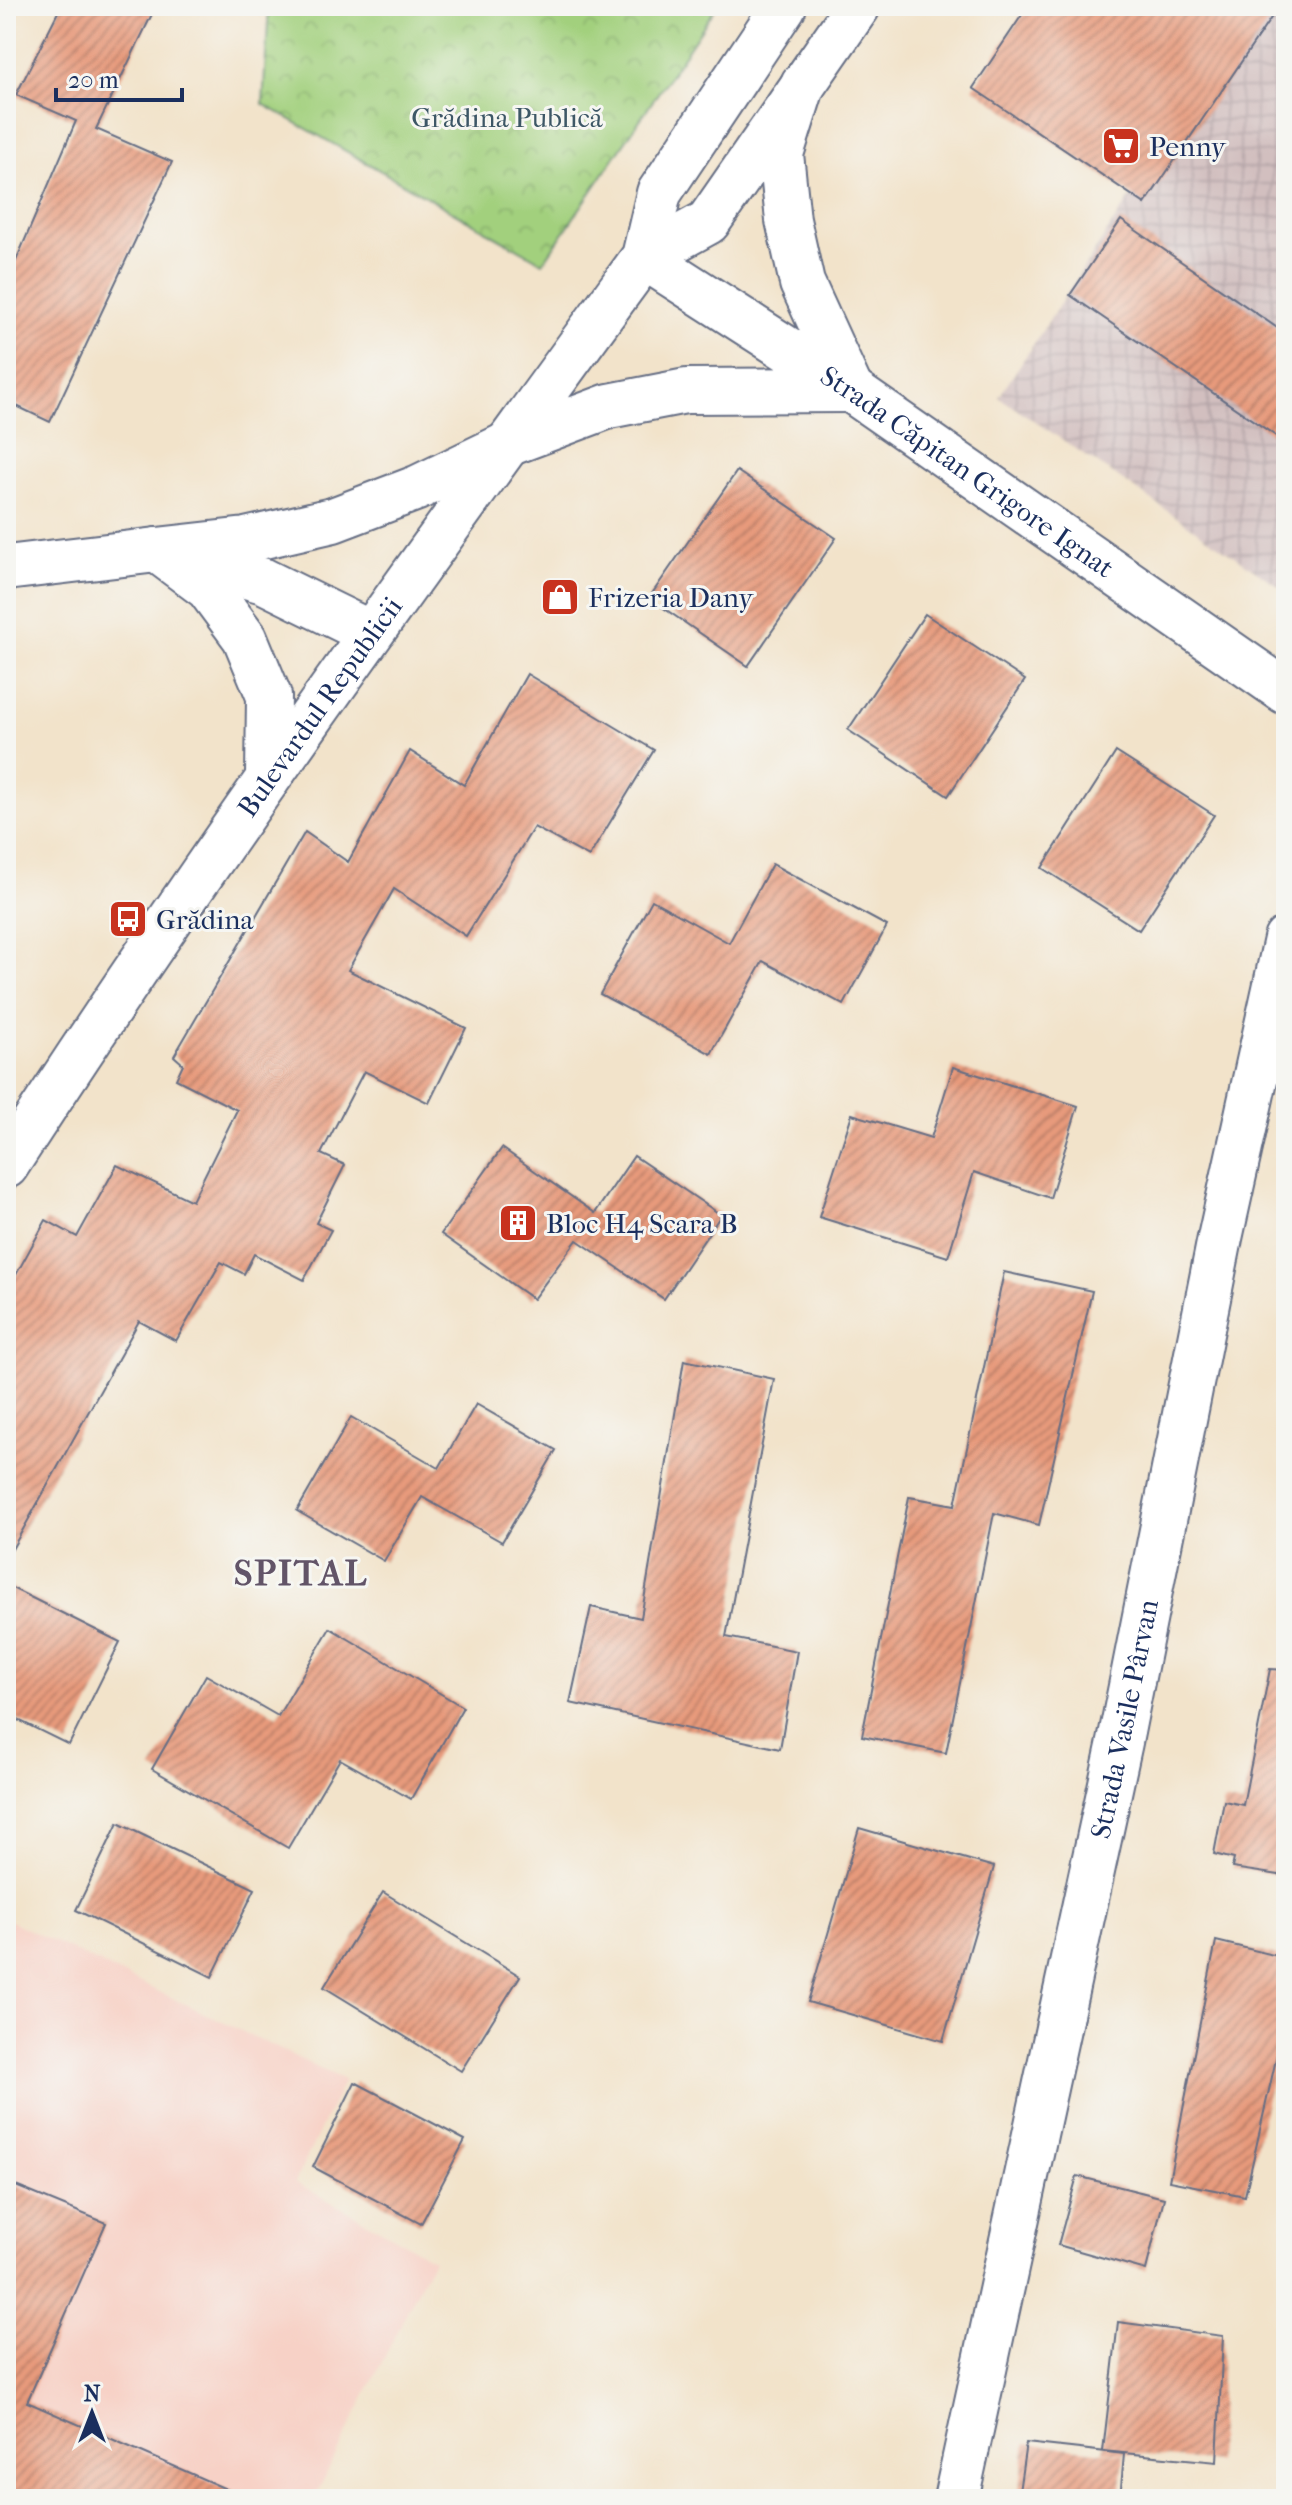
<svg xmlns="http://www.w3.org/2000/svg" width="1292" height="2505" font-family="'IM FELL French Canon',serif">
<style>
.built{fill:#f7d1c6}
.industrial{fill:url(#industrial-grid)}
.park{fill:url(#park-crowns);stroke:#5e806e;stroke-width:2}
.building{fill:url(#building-hatch)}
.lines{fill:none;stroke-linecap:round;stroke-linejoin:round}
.secondary-casing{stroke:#666e84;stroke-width:48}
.primary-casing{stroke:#666e84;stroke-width:48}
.secondary{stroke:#fff;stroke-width:44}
.primary{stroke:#fff;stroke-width:44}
.labels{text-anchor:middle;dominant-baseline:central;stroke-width:6;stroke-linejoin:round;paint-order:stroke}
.park-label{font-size:28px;fill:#3d5766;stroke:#f6f6f2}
.poi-label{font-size:28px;fill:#1b2f5e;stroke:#f6f6f2;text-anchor:start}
.street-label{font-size:28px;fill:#1b2f5e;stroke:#f6f6f2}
.district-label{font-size:36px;font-weight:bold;letter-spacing:2px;fill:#625468;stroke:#f6f6f2}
</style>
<defs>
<pattern id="industrial-grid" width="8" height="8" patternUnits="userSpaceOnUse" patternTransform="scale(2)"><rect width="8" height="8" fill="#d2bfbf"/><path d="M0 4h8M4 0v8" fill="none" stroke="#b4a4a7"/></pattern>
<pattern id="park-crowns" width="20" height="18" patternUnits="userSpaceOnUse" patternTransform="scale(2)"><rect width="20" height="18" fill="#a2d07d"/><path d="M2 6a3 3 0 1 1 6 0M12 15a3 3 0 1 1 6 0" fill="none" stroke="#8bb36e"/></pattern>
<pattern id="building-hatch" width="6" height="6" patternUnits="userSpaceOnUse" patternTransform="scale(2)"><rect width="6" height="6" fill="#e79a7b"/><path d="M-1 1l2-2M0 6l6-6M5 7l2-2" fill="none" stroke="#ba7e68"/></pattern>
</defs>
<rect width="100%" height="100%" fill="#f6f6f2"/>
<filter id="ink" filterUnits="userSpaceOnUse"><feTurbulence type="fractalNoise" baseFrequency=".0125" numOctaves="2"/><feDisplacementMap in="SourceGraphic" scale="16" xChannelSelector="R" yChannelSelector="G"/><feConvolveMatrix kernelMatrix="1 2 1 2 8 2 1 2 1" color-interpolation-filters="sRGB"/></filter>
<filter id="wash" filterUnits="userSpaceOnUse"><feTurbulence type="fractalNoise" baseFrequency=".006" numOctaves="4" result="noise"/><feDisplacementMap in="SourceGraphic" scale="32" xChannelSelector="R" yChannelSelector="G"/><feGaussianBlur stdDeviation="1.8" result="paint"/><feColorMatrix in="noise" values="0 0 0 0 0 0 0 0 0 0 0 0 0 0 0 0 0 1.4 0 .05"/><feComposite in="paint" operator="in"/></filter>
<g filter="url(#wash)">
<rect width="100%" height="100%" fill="#f2e3ca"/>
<path class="built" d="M6 1919 344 2080 295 2182 433 2259 314 2499H6Z"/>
<path class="industrial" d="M1268 6H1286V591L999 397 1119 214Z"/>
<path class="park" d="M269 6H717L543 263 263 104Z"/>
<g id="blocks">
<g class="building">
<path d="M61 6H156L96 129 172 162 50 422 6 401V284L76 121 16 95Z"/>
<path d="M1028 6H1279L1145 204 973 88Z"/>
<path d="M1121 220 1286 334V443L1070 295Z"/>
<path d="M737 471 836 538 748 666 649 598Z"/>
<path d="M925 614 1025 680 948 796 848 730Z"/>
<path d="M527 674 654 750 589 857 534 827 466 936 394 889 348 970 466 1028 429 1103 364 1071 321 1154 345 1165 316 1223 331 1230 304 1280 254 1254 244 1274 221 1262 176 1341 139 1321 6 1560V1293L46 1220 77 1237 117 1165 192 1201 237 1110 176 1079 183 1064 174 1056 305 832 348 862 410 751 464 785Z"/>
<path d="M1116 752 1214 815 1139 930 1042 868Z"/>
<path d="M772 864 887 926 844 1005 763 961 711 1054 600 994 652 900 729 943Z"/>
<path d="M953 1067 1078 1106 1050 1198 974 1172 948 1257 819 1217 852 1114 931 1138Z"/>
<path d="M502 1148 595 1213 634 1156 721 1215 664 1299 577 1240 533 1299 441 1234Z"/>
<path d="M1004 1272 1092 1291 1039 1525 994 1513 946 1753 862 1736 909 1497 955 1505Z"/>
<path d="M684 1360 774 1379 726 1637 797 1651 780 1749 570 1703 591 1607 641 1618Z"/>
<path d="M476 1404 556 1450 502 1542 422 1497 384 1561 297 1511 351 1417 439 1468Z"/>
<path d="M6 1585 120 1642 69 1745 6 1714Z"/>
<path d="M330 1628 463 1707 411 1799 340 1759 288 1848 152 1769 206 1675 278 1716Z"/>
<path d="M1270 1669 1286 1670V1876L1232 1868 1234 1859 1214 1854 1224 1801 1243 1805Z"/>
<path d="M118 1823 255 1889 212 1977 76 1910Z"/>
<path d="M859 1828 994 1867 943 2041 808 2002Z"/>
<path d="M383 1892 520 1976 461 2071 324 1987Z"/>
<path d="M1216 1941 1286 1958V2015L1245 2196 1169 2181Z"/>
<path d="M355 2082 465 2140 421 2224 313 2167Z"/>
<path d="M1077 2176 1164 2198 1146 2270 1058 2245Z"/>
<path d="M6 2182 106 2223 27 2402 249 2499H6Z"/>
<path d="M1118 2322 1223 2336 1217 2462 1103 2451Z"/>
<path d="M1026 2443 1124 2454 1120 2499H1018Z"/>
</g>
</g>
</g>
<g filter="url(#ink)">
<use href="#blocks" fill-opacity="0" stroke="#666e84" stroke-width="2"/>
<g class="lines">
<defs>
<g id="secondary">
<path id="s1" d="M644 257 851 390 1286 692"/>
<path d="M6 568 157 550 264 581 370 633"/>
<path id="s2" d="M956 2499 1120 1742 1220 1238 1286 939"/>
</g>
<g id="primary">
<path d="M644 257 708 222 858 6"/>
<path d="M157 550 246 540 333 520 417 488 508 444 609 406 686 391 851 390 802 283 788 220 781 154 803 84"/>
<path d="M157 550 208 588 245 638 269 696 268 776"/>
<path id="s3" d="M6 1166C207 855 426 556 644 257L659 193 784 6"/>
</g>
</defs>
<use href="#secondary" class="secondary-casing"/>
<use href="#primary" class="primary-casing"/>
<use href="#secondary" class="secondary"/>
<use href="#primary" class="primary"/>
</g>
</g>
<defs>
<symbol id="supermarket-square" viewBox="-11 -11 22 22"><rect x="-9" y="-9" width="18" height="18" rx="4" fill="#c8321e" stroke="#f6f6f2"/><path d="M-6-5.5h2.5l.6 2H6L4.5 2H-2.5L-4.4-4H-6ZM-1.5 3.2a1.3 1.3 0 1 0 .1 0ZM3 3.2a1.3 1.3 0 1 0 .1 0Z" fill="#fff"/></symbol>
<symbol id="shop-square" viewBox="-11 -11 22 22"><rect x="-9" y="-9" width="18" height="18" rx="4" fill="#c8321e" stroke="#f6f6f2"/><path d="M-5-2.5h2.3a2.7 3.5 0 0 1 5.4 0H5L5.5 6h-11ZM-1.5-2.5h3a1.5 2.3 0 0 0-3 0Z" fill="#fff"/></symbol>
<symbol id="bus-square" viewBox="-11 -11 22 22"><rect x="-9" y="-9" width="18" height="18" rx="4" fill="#c8321e" stroke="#f6f6f2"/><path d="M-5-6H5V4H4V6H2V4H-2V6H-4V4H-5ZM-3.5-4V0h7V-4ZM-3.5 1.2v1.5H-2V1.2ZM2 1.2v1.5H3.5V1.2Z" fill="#fff"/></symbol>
<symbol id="building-square" viewBox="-11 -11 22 22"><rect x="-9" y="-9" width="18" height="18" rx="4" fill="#c8321e" stroke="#f6f6f2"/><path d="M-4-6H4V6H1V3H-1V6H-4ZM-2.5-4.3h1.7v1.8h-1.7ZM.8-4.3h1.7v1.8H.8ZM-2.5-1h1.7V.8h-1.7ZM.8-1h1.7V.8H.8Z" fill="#fff"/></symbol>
</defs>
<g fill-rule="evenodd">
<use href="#supermarket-square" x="1099" y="124" width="44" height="44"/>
<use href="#shop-square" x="538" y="575" width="44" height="44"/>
<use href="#bus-square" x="106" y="897" width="44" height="44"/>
<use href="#building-square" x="496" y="1201" width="44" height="44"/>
</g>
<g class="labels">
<g class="park-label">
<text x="507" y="117">Grădina Publică</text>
</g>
<g class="poi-label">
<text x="1149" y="146">Penny</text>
<text x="588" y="597">Frizeria Dany</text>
<text x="156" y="919">Grădina</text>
<text x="546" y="1223">Bloc H4 Scara B</text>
</g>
<g class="street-label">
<text stroke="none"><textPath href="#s1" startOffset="388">Strada Căpitan Grigore Ignat</textPath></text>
<text stroke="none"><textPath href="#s3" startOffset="556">Bulevardul Republicii</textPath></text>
<text stroke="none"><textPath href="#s2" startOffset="798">Strada Vasile Pârvan</textPath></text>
</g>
<g class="district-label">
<text x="301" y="1573">SPITAL</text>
</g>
</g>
<rect width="1292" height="2505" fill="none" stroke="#f6f6f2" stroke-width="32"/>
<g transform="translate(92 2413)" stroke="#f6f6f2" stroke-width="6" paint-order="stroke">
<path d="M0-6L14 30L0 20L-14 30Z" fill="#1b2f5e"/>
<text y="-12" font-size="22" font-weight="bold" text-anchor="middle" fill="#1b2f5e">N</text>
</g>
<path d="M56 88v12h126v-12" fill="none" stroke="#1b2f5e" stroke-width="4"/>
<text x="68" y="88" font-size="24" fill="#1b2f5e" stroke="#f6f6f2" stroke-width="6" paint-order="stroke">20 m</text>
</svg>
